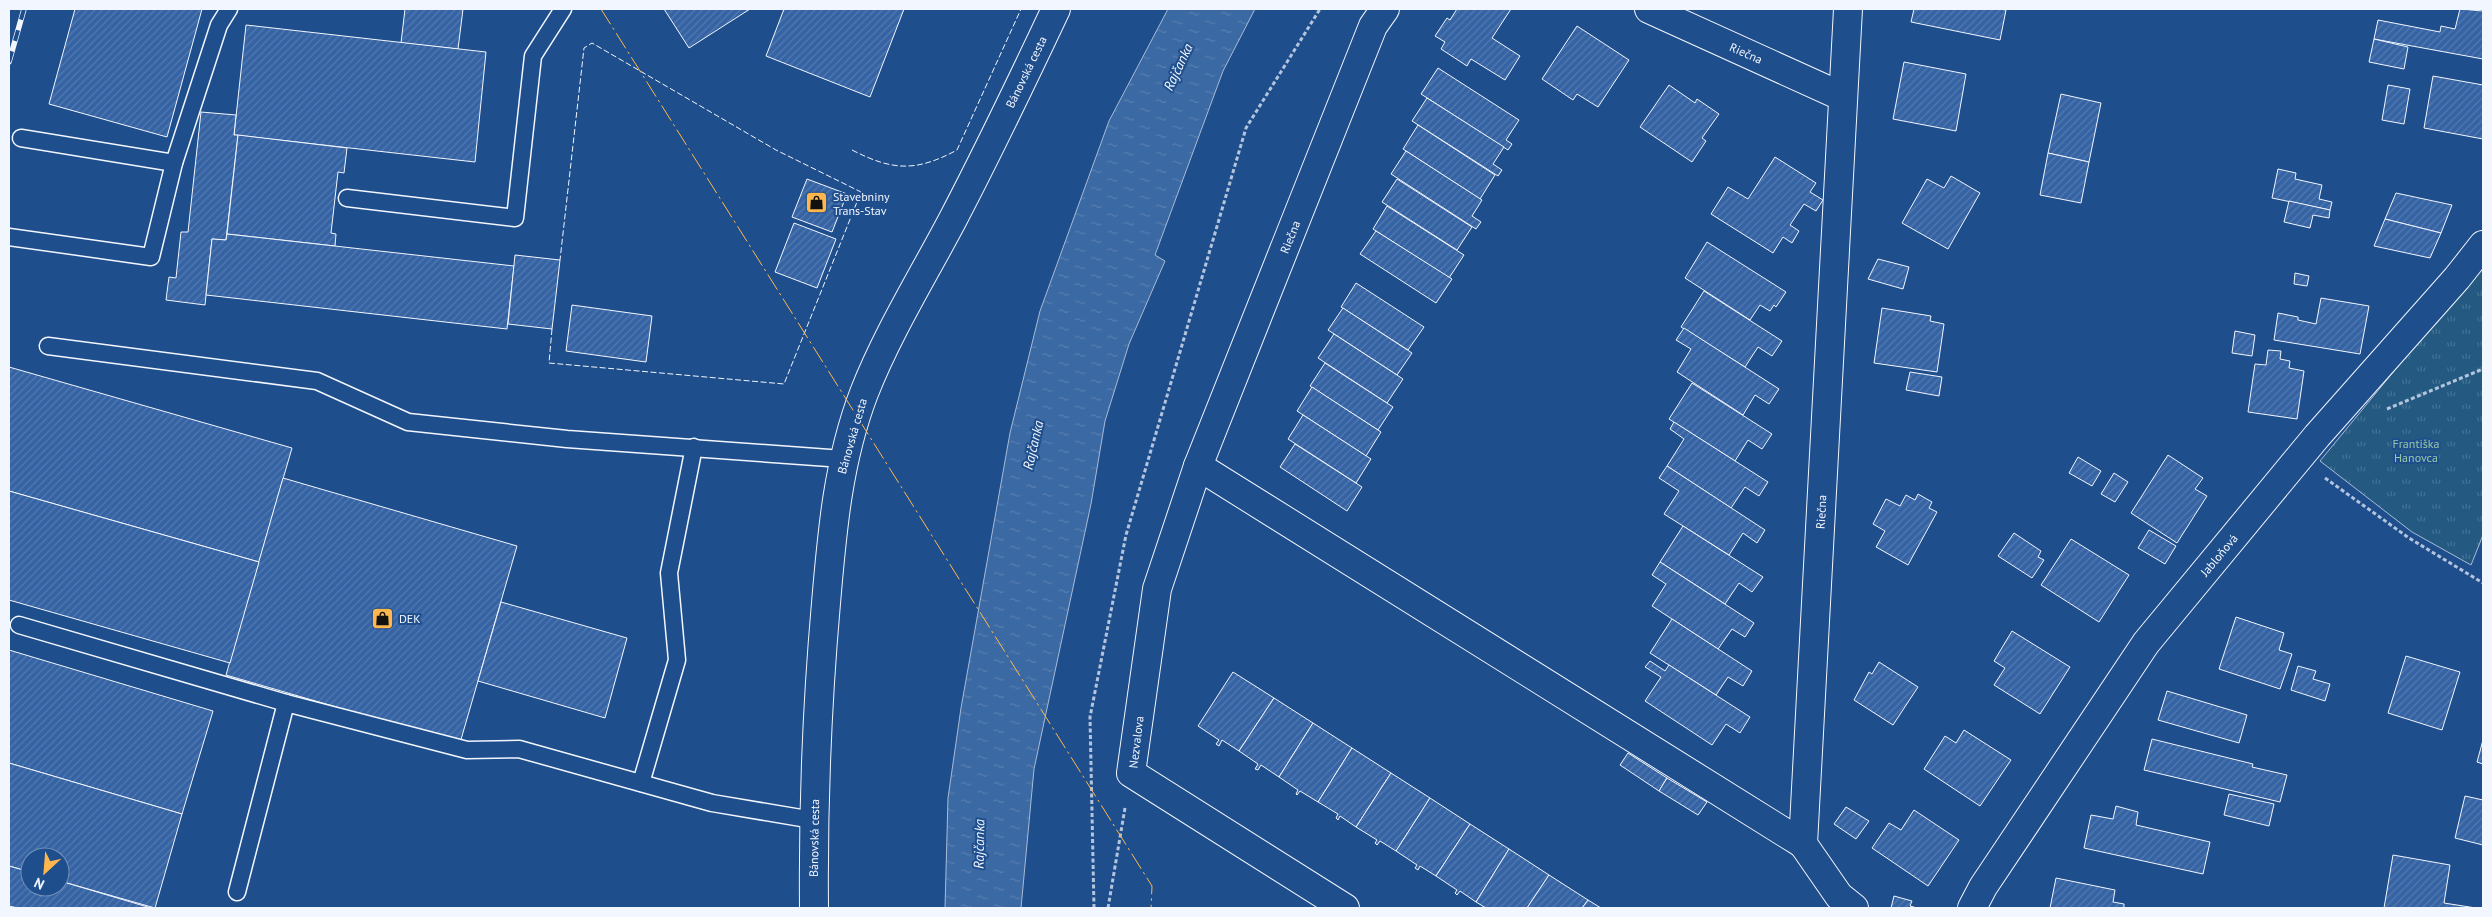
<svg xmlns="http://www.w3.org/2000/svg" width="2492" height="917" font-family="'PT Sans',sans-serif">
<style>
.grass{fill:url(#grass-tufts);stroke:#a8bbd7}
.water{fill:url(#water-ripples);stroke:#a8bbd7}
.building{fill:url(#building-hatch);stroke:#f2f6ff}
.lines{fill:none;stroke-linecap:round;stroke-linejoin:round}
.lane-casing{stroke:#f2f6ff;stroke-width:19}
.street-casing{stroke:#f2f6ff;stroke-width:30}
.path{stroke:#b3c4dc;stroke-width:3;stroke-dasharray:4 2.5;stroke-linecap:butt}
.lane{stroke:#1f4e8c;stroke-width:16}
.street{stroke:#1f4e8c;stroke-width:28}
.rail-casing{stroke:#f2f6ff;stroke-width:5.5}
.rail{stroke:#1f4e8c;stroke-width:4;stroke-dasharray:11;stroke-linecap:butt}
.fence{stroke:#f2f6ff;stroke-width:1;stroke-dasharray:6 2.5;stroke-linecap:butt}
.power{stroke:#ffb74d;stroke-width:1;stroke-dasharray:18 4 2.5 4;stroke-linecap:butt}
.labels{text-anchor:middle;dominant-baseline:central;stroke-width:4;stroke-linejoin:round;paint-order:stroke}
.street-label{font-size:12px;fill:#f2f6ff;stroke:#1f4e8c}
.poi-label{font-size:12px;fill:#f2f6ff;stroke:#1f4e8c;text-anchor:start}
.park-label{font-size:12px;fill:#97c8a6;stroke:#1f4e8c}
.water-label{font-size:14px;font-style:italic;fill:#f2f6ff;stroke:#1f4e8c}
</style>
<defs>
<pattern id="grass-tufts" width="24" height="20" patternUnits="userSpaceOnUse" patternTransform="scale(1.25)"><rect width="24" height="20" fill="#245a82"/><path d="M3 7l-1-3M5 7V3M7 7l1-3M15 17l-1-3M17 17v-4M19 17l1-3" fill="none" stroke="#447295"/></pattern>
<pattern id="water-ripples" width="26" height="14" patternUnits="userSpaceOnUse" patternTransform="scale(1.25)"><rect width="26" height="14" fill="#3b69a3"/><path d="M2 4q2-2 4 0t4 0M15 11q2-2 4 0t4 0" fill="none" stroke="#587fb1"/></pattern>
<pattern id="building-hatch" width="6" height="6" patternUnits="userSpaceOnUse" patternTransform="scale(1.25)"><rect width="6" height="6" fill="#3563a3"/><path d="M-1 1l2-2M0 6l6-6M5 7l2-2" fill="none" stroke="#537ab1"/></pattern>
</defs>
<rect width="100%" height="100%" fill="#1f4e8c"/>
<path class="grass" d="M2483 263V535L2471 565 2412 532 2320 461Z"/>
<path class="water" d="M1168 9H1255L1223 71 1155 255 1165 261 1129 344 1105 421 1091 504 1034 769 1021 908H945L948 798 961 708 1010 433 1040 311 1109 121Z"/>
<g class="building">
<path d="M75 9H202L167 137 49 104Z"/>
<path d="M405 9H463L458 49 401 43Z"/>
<path d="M664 9H750L689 48Z"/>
<path d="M784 9H904L870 97 766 56Z"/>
<path d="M1457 9H1511L1492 38 1520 56 1505 80 1471 59 1467 66 1441 49 1445 42 1435 36 1447 18 1450 20Z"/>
<path d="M1914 9H1999L2006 10 2000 40 1911 22Z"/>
<path d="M2460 9 2483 11V59L2374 39 2378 20 2440 32 2441 26 2455 29Z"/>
<path d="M246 25 486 52 475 162 234 135Z"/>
<path d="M1577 26 1629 60 1598 107 1577 94 1573 100 1542 79Z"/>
<path d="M2374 39 2408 47 2404 69 2369 62Z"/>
<path d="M1904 62 1966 74 1956 131 1893 119Z"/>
<path d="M1438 68 1519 120 1506 140 1512 144 1508 150 1421 94Z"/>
<path d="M2433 76 2483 85V139L2424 128Z"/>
<path d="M1669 85 1695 103 1697 99 1719 114 1702 138 1706 141 1692 162 1640 127Z"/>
<path d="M2388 85 2410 89 2404 124 2382 120Z"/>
<path d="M2061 94 2101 103 2089 162 2048 153Z"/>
<path d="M1427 98 1504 147 1493 164 1502 170 1498 176 1412 121Z"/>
<path d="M201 112 236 115 234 135H238L226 240 212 239 205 305 166 300 169 277 176 278 181 232H188Z"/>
<path d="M1418 125 1495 175 1480 199 1403 149Z"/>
<path d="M238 135 347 148 344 173 338 172 331 233 336 234 335 246 227 234Z"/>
<path d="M1406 151 1482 200 1472 216 1481 222 1476 229 1391 174Z"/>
<path d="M2048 153 2089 162 2081 203 2040 195Z"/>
<path d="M1775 157 1816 183 1810 192 1823 200 1816 211 1804 204 1790 225 1799 231 1792 243 1783 237 1773 253 1711 214 1728 187 1748 199Z"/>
<path d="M2278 169 2296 173 2295 179 2322 185 2319 199 2332 202 2330 210 2272 198Z"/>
<path d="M1951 176 1980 193 1948 249 1902 223 1927 179 1944 188Z"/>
<path d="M807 179 847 194 832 232 792 217Z"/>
<path d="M1397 179 1472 227 1457 250 1382 202Z"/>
<path d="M2396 193 2452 205 2441 233 2385 219Z"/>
<path d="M2289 201 2330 210 2329 218 2313 215 2310 228 2284 222Z"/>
<path d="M1387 206 1464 255 1449 278 1373 229Z"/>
<path d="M2385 219 2441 233 2430 258 2374 246Z"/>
<path d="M794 223 836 239 817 288 775 272Z"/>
<path d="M1376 231 1452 279 1436 303 1360 254Z"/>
<path d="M227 234 514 266 507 329 206 295 212 239 226 240Z"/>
<path d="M1707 242 1786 292 1776 307 1774 305 1770 311 1760 305 1750 320 1685 278Z"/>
<path d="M515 255 560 260 552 329 508 324Z"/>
<path d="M1878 259 1909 267 1903 289 1868 279Z"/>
<path d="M2295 273 2309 276 2307 286 2294 284Z"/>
<path d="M1356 283 1424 327 1408 350 1341 307Z"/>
<path d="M1704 291 1782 341 1772 356 1758 347 1745 367 1681 327Z"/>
<path d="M2321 298 2369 306 2360 354 2274 340 2278 313 2298 317V320L2316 324Z"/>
<path d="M572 305 652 316 646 362 566 351Z"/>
<path d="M1343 308 1412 353 1397 375 1328 330Z"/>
<path d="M1882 308 1931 316 1930 321 1944 324 1937 372 1874 363Z"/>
<path d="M1684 328 1779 389 1769 404 1755 395 1743 415 1677 372 1691 349 1676 340Z"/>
<path d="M2235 331 2255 335 2252 356 2232 353Z"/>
<path d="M1334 334 1403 379 1387 403 1318 358Z"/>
<path d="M2268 350 2281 351 2280 359 2290 361 2289 368 2304 371 2297 419 2248 412 2255 364 2266 365Z"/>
<path d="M1325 363 1393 407 1378 430 1310 386Z"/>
<path d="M9 367 292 448 259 562 9 491Z"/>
<path d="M1910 372 1942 377 1939 396 1906 390Z"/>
<path d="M1692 383 1772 434 1762 449 1748 440 1735 461 1669 419Z"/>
<path d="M1312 387 1381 432 1366 456 1297 411Z"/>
<path d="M1303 415 1371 459 1356 483 1288 439Z"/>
<path d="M1674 422 1768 482 1759 496 1745 487 1731 508 1667 466 1684 439 1670 429Z"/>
<path d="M1295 444 1362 487 1347 511 1280 467Z"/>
<path d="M2168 455 2203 478 2195 489 2207 496 2177 543 2131 513Z"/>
<path d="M2078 457 2101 471 2092 486 2069 473Z"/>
<path d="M1667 466 1765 530 1757 543 1743 533 1729 555 1664 514 1679 491 1659 478Z"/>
<path d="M2114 473 2128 482 2115 502 2101 494Z"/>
<path d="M283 478 517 546 460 743 226 675Z"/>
<path d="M9 491 259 562 230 663 9 600Z"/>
<path d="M1918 494 1932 502 1929 508 1937 512 1908 565 1876 547 1885 531 1873 524 1886 499 1900 506 1906 495 1915 500Z"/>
<path d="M1683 526 1763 577 1752 592 1739 583 1725 604 1660 562Z"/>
<path d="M2149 530 2176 546 2165 564 2138 548Z"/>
<path d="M2014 533 2041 551 2038 557 2044 560 2032 578 1998 556Z"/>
<path d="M2071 539 2129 575 2099 622 2041 585Z"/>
<path d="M1660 562 1754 623 1745 637 1732 629 1718 649 1652 606 1666 584 1652 575Z"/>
<path d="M501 602 627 638 605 718 478 681Z"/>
<path d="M2236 617 2284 633 2279 650 2292 654 2280 689 2219 669Z"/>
<path d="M1672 619 1752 671 1743 686 1728 677 1716 695 1650 653Z"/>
<path d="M2012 631 2070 667 2040 714 1994 685 2005 668 1994 661Z"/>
<path d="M9 650 213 711 182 814 9 763Z"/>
<path d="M2406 656 2460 672 2442 730 2388 713Z"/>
<path d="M1650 661 1665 671 1669 665 1750 717 1740 733 1726 724 1712 745 1645 701 1661 677 1645 667Z"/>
<path d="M1879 662 1918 687 1893 725 1854 700 1869 672 1872 674Z"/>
<path d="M2298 666 2316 671 2313 679 2330 684 2325 701 2291 690Z"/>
<path d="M1233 672 1274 698 1239 751 1222 740 1219 746 1216 744 1219 740 1198 726Z"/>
<path d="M2167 691 2247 715 2239 743 2158 720Z"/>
<path d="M1274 698 1313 723 1279 777 1261 765 1258 770 1255 769 1258 764 1239 751Z"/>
<path d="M1313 723 1352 748 1318 802 1300 791 1297 795 1296 794 1298 790 1279 777Z"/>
<path d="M1964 730 2011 760 1980 806 1924 769 1945 736 1956 743Z"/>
<path d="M2152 739 2253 764 2252 767 2287 775 2280 802 2144 770Z"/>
<path d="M2483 740V764L2477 762Z"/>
<path d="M1352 748 1391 773 1356 827 1340 816 1338 820 1336 818 1338 814 1318 802Z"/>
<path d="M1628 753 1667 778 1659 791 1620 765Z"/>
<path d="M9 763 182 814 155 908 60 881V857H30V872L9 866Z"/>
<path d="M1391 773 1430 798 1396 851 1380 841 1377 845 1375 843 1377 840 1356 827Z"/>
<path d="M1667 778 1707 802 1698 815 1659 791Z"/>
<path d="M2229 794 2274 804 2269 826 2224 815Z"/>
<path d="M2465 796 2483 800V845L2455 838Z"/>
<path d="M1430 798 1470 824 1436 876 1420 866 1418 870 1415 868 1417 865 1396 851Z"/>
<path d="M2116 806 2138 812 2136 825 2210 842 2203 874 2084 848 2091 815 2113 819Z"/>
<path d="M1846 807 1869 821 1856 839 1834 824Z"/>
<path d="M1914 810 1959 840 1928 886 1872 848 1889 823 1901 830Z"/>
<path d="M1470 824 1509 849 1476 902 1460 891 1457 895 1455 893 1457 890 1436 876Z"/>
<path d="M1509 849 1549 875 1527 908H1486L1476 902Z"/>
<path d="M2393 855 2450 865 2444 903 2476 908H2384Z"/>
<path d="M9 866 30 872V887H60V881L151 908H18L9 906Z"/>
<path d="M1549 875 1588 900 1582 908H1527Z"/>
<path d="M2056 878 2115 890 2113 902 2124 904V908H2050Z"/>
<path d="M1894 896 1912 901 1910 906 1917 908H1891Z"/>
<path d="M1588 900 1601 908H1582Z"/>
</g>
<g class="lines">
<defs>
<g id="lane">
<path d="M21 138 174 163"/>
<path d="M347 198 515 218 533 56 563 9"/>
<path d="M9 237 151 257 174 163 219 25 229 9"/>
<path d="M48 346 317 381 408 422 567 439 843 459"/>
<path d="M19 625 286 703"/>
<path d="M641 783 677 660 669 573 694 447"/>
<path d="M237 892 286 703 467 750 519 749 712 803 813 820"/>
</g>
<g id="street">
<path d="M1649 9 1843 97"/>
<path d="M1848 9 1803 844 1839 896 1854 908"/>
<path d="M1198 466 1803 844"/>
<path d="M814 908C813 806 817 705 826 603 832 532 838 461 864 393 888 332 923 276 953 219 989 150 1023 79 1056 9"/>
<path d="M1345 908 1131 773 1157 589 1198 466 1373 26 1385 9"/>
<path d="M1972 908 1983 887 2146 643 2317 436 2457 278 2483 245"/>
</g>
</defs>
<use href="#lane" class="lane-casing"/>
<use href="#street" class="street-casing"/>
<g class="path">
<path d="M2387 409 2483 369"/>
<path d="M2325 478 2409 538 2483 583"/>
<path d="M1094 908 1090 717 1126 535 1246 128 1320 9"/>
<path d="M1108 908 1125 808"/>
</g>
<use href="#lane" class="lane"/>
<use href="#street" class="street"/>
<defs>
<path id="rail" d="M9 62 24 9"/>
</defs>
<use href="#rail" class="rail-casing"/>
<use href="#rail" class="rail"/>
<g class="fence">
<path d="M852 150C893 171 916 172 957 150L1021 9"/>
<path d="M552 329 549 363 784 384 861 192 776 150 592 43 584 48 560 260"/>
</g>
<path class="power" d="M601 9 1152 886 1151 908"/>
</g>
<defs>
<symbol id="shop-square" viewBox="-11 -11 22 22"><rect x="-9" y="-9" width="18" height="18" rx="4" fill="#ffb74d" stroke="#1f4e8c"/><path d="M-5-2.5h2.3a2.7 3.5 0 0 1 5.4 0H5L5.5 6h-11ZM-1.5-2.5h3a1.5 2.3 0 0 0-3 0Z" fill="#111"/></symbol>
</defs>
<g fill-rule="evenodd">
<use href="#shop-square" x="804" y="190" width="25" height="25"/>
<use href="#shop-square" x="370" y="606" width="25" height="25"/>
</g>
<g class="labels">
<g class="street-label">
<text transform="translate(1746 53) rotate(24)">Riečna</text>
<text transform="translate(1026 72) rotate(-64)">Bánovská cesta</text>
<text transform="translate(1290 237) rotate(-68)">Riečna</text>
<text transform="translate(852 436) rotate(-74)">Bánovská cesta</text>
<text transform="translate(1821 512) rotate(-87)">Riečna</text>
<text transform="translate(2219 555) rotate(-50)">Jabloňová</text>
<text transform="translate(1136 742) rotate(-83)">Nezvalova</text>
<text transform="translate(814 838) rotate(-89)">Bánovská cesta</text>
</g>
<g class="poi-label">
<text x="833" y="196">Stavebniny<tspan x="833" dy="14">Trans-Stav</tspan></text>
<text x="399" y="618">DEK</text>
</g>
<g class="park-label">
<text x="2416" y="443">Františka<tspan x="2416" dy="14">Hanovca</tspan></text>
</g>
<g class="water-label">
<text transform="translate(1178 67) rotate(-65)">Rajčanka</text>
<text transform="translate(1033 445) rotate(-77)">Rajčanka</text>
<text transform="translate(979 844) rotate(-89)">Rajčanka</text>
</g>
</g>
<rect width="2492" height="917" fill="none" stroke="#f2f6ff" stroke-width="20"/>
<g transform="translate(45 872) rotate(206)"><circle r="24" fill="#1f4e8c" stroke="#7391ba"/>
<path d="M0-4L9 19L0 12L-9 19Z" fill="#ffb74d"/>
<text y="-8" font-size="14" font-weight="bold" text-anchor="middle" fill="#f2f6ff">N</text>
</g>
</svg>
